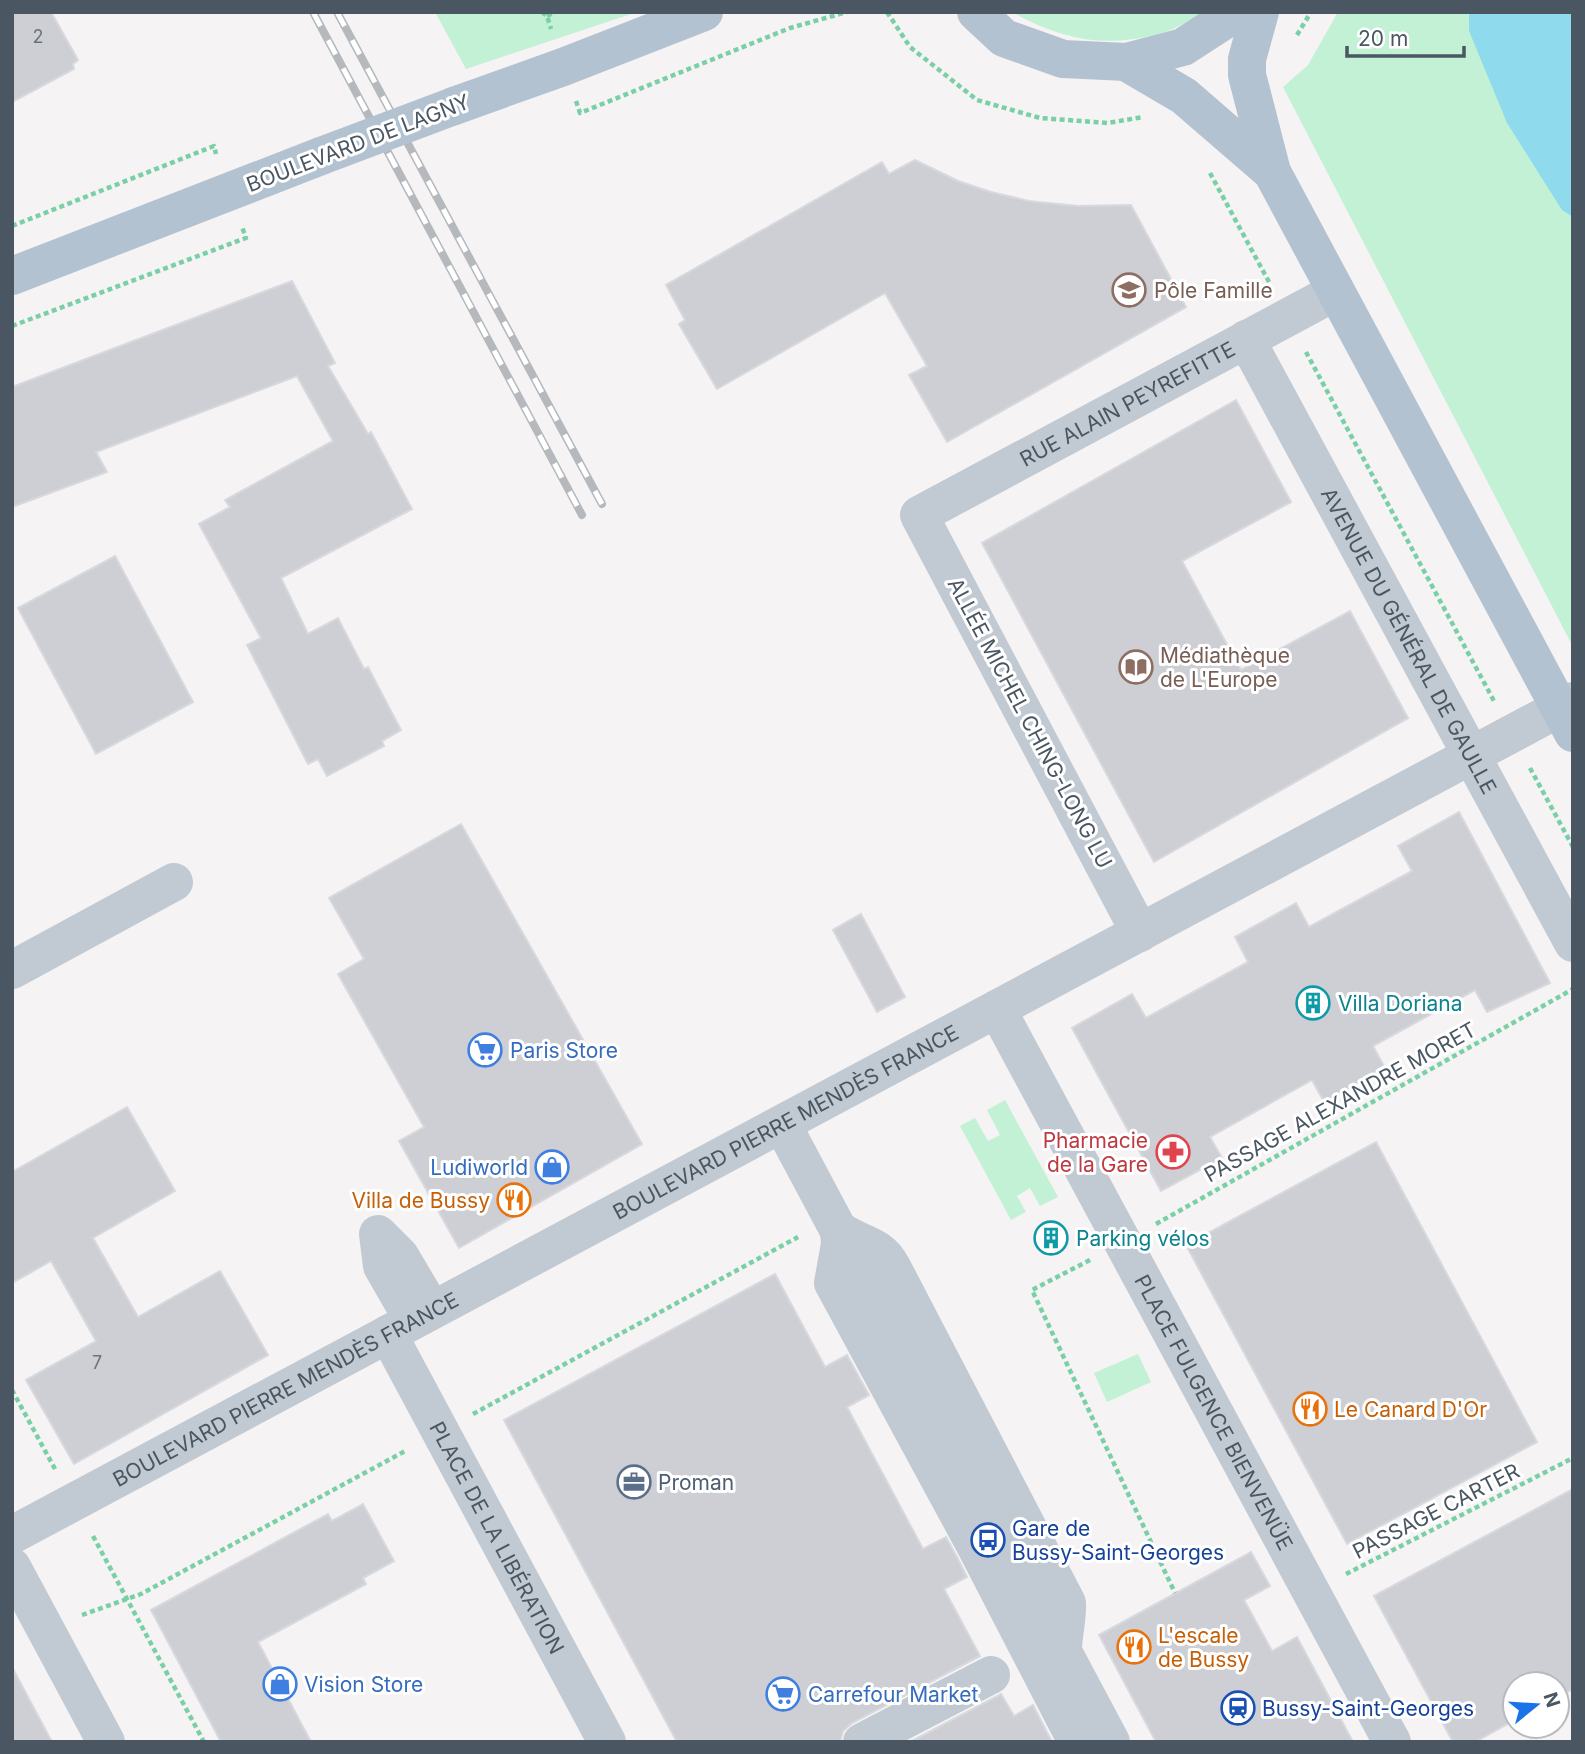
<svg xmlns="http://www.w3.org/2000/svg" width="1585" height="1754" font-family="Inter,sans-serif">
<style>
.green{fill:#c3f1d5}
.water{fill:#90daee}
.building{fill:#cdcfd5;stroke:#d7d9de;stroke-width:2}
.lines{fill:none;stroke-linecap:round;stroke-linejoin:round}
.path{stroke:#7ad0a6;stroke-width:4.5;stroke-dasharray:5 3.5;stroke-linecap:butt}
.minor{stroke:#c1cad2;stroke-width:38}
.major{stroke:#b3c2d1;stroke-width:38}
.rail-casing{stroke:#b5b8bd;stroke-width:8}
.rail{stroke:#fff;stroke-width:5;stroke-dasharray:16;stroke-linecap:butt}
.major-bridge{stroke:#b3c2d1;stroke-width:38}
.labels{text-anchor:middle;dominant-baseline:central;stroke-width:6;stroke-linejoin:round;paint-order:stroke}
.number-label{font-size:18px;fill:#6b747e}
.street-label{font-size:21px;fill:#4a5661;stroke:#fff}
.education-label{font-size:21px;fill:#785e54;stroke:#fff;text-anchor:start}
.culture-label{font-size:21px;fill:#0d838f;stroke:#fff;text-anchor:start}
.shop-label{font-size:21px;fill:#366cbe;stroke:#fff;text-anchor:start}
.health-label{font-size:21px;fill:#be3a42;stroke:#fff;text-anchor:end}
.food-label{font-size:21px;fill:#c56008;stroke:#fff;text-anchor:start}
.service-label{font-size:21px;fill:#4e5e75;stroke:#fff;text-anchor:start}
.transit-label{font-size:21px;fill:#164399;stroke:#fff;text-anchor:start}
</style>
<rect width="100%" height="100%" fill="#f5f3f3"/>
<g class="green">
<path d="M435 12H637L466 69Z"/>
<path d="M1012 12H1205C1192 19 1179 27 1165 32 1108 49 1064 41 1012 12Z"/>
<path d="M1338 12H1573V642L1571 643 1283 87 1308 65Z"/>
<path d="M1005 1100 1058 1197 1040 1206 1030 1188 1017 1196 1026 1212 1011 1220 960 1126 975 1118 988 1141 1000 1135 987 1110Z"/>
<path d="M1138 1354 1151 1382 1107 1402 1094 1373Z"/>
</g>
<path class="water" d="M1469 12H1573V217L1562 210 1507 123 1469 31Z"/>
<g class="building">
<path d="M12 12H51L78 60 73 64 74 69 12 102Z"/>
<path d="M915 160 958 181 991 192 1029 201 1078 206 1131 205 1186 307 947 442 909 375 927 366 885 293 717 389 679 324 685 320 666 285 882 162 889 174Z"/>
<path d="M292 281 335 363 328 366 368 434 371 432 412 509 281 578 308 634 338 618 364 669 368 667 401 730 382 741 384 746 327 776 318 759 308 764 247 645 261 638 199 524 230 507 225 500 333 441 297 376 96 452 107 472 12 507V387Z"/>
<path d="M1236 400 1291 502 1182 561 1223 637 1241 670 1350 611 1408 718 1154 862 982 543Z"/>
<path d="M115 556 193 702 96 754 18 608Z"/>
<path d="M1459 812 1550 983 1487 1012 1475 990 1373 1046 1385 1068 1324 1102 1312 1080 1210 1137 1222 1158 1161 1191 1072 1028 1132 994 1146 1018 1248 962 1235 937 1296 903 1309 927 1412 871 1398 846Z"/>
<path d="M461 824 642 1144 459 1248 399 1141 424 1127 338 974 364 959 329 898Z"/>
<path d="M861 914 905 997 877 1012 833 930Z"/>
<path d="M127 1107 175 1191 93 1238 138 1317 220 1271 268 1355 74 1464 26 1380 96 1341 51 1261 12 1283V1172Z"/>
<path d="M1376 1142 1537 1442 1347 1544 1186 1245Z"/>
<path d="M775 1274 825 1367 847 1355 869 1395 847 1407 923 1549 946 1537 957 1557 967 1577 944 1589 980 1656 852 1723 843 1731 840 1742H677L504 1420Z"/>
<path d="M1573 1489V1689L1557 1698V1684H1515V1720L1475 1742H1453L1374 1596Z"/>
<path d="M363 1504 394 1561 363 1578 366 1584 258 1642 311 1742H221L151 1610 328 1514 332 1521Z"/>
<path d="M1251 1552 1270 1586 1244 1600 1272 1651 1297 1637 1353 1742H1156L1099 1635Z"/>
<path d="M12 1667 52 1742H12Z"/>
<path d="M1001 1694 1014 1716 1033 1705 1052 1742H910Z"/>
</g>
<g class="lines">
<g class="path">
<path d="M542 12 547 16 551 29"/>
<path d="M887 12 910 47 977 100 1040 118 1108 123 1143 117"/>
<path d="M547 16 555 12"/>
<path d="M1297 35 1311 12"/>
<path d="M576 101 580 113 790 28 847 12"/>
<path d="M1210 173 1269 282"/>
<path d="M12 226 214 146 216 154"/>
<path d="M12 326 246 238 242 227"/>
<path d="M1306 352 1494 701"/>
<path d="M1530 768 1573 847"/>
<path d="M1156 1224 1573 989"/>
<path d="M1090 1260 1032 1290 1175 1593"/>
<path d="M12 1390 55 1469"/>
<path d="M473 1414 798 1237"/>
<path d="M93 1536 204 1742"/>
<path d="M1346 1574 1573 1458"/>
<path d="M82 1615 141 1594 407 1450"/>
</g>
<g class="minor">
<path id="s1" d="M1246 339 1573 943"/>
<path id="s2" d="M1140 933 919 515 1335 292"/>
<path d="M12 970 174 882"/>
<path id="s3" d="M997 1009 1392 1742"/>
<path d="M782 1124 1111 1742"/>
<path d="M839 1230 840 1244 833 1283 976 1547 1077 1742"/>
<path d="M839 1230C860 1245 879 1243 892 1267L1067 1603C1068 1621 1062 1637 1063 1655"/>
<path d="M413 1320 382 1266 378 1234 400 1256 432 1310"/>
<path id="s4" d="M388 1334 607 1742"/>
<path id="s5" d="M12 1535 1573 701"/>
<path d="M12 1567 106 1742"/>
<path d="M862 1742 991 1675"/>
</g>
<g class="major">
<path d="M976 12 1004 38 1063 59 1126 62 1183 47 1237 12"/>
<path d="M1260 12 1247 59V75L1272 172 1573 733"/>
<path d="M1126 62 1184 96 1272 172"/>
<path d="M454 106 563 67 704 12"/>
<path d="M12 276 321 156"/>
</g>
<defs>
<g id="rail">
<path d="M313 12 582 515"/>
<path d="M337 12 602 504"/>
</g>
</defs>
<use href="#rail" class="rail-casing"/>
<use href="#rail" class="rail"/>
<path class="major-bridge" d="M321 156 454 106"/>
</g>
<defs>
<symbol id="school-ring" viewBox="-11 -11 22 22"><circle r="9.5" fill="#fff" stroke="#8d6e63" stroke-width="1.5"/><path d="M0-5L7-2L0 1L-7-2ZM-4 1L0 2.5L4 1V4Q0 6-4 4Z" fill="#8d6e63"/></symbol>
<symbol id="library-ring" viewBox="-11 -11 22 22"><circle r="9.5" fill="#fff" stroke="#8d6e63" stroke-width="1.5"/><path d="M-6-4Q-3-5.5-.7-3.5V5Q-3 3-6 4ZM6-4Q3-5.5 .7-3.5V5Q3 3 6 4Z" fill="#8d6e63"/></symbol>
<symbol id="building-ring" viewBox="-11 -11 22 22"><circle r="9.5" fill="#fff" stroke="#0f9aa8" stroke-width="1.5"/><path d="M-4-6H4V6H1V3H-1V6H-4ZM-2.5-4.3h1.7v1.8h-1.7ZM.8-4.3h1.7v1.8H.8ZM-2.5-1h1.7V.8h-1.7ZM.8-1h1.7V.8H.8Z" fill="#0f9aa8"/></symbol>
<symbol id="supermarket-ring" viewBox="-11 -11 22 22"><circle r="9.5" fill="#fff" stroke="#3f7fe0" stroke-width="1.5"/><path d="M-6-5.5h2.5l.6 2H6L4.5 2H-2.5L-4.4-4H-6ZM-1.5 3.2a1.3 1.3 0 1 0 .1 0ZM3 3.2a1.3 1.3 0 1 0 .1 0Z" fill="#3f7fe0"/></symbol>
<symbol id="pharmacy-ring" viewBox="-11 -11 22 22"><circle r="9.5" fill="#fff" stroke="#e0444e" stroke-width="1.5"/><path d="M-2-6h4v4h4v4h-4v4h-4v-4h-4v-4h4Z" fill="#e0444e"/></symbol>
<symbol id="shop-ring" viewBox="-11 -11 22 22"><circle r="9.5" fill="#fff" stroke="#3f7fe0" stroke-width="1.5"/><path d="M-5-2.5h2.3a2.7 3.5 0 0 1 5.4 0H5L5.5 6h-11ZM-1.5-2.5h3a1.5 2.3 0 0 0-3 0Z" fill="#3f7fe0"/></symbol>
<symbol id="restaurant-ring" viewBox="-11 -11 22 22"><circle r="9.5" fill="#fff" stroke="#e8710a" stroke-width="1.5"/><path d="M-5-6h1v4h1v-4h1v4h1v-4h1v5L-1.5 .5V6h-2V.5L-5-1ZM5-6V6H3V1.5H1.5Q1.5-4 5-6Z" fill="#e8710a"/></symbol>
<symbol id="office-ring" viewBox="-11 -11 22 22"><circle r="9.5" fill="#fff" stroke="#5c6f8a" stroke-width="1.5"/><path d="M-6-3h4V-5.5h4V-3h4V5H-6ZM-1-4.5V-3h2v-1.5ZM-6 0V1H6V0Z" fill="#5c6f8a"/></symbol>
<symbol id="bus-ring" viewBox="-11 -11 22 22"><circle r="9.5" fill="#fff" stroke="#1a4fb4" stroke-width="1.5"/><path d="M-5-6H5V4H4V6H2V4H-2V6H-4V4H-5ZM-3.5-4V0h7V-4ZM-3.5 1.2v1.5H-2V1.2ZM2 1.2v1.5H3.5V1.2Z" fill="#1a4fb4"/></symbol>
<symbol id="station-ring" viewBox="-11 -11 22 22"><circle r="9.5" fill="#fff" stroke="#1a4fb4" stroke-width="1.5"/><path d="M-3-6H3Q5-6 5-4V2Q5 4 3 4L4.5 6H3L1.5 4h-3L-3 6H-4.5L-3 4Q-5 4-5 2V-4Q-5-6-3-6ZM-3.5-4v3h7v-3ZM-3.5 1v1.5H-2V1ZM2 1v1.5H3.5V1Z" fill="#1a4fb4"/></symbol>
</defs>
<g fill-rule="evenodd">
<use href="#school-ring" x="1110" y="271" width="38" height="38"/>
<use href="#library-ring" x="1117" y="648" width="38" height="38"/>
<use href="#building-ring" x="1294" y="984" width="38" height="38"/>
<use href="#supermarket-ring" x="466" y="1031" width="38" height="38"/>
<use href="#pharmacy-ring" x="1154" y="1133" width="38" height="38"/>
<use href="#shop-ring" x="533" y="1148" width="38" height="38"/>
<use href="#restaurant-ring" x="495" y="1181" width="38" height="38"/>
<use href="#building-ring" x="1032" y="1219" width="38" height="38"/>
<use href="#restaurant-ring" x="1291" y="1390" width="38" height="38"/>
<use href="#office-ring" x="615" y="1463" width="38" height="38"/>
<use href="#bus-ring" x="969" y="1521" width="38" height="38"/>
<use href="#restaurant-ring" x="1115" y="1628" width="38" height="38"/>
<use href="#shop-ring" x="261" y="1665" width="38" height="38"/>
<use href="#supermarket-ring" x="764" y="1675" width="38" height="38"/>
<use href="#station-ring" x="1219" y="1689" width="38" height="38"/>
</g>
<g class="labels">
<g class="number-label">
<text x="38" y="36">2</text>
<text x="97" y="1362">7</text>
</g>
<g class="street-label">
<text transform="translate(358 143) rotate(-21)">BOULEVARD DE LAGNY</text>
<text stroke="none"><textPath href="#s2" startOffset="709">RUE ALAIN PEYREFITTE</textPath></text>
<text stroke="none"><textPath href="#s1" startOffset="343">AVENUE DU GÉNÉRAL DE GAULLE</textPath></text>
<text transform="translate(1030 723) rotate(62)">ALLÉE MICHEL CHING-LONG LU</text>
<text transform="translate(1340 1102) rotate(-29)">PASSAGE ALEXANDRE MORET</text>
<text stroke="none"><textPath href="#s5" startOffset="877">BOULEVARD PIERRE MENDÈS FRANCE</textPath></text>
<text stroke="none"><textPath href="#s5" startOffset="310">BOULEVARD PIERRE MENDÈS FRANCE</textPath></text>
<text stroke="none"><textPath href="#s3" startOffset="458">PLACE FULGENCE BIENVENÜE</textPath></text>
<text transform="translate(1436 1511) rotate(-27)">PASSAGE CARTER</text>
<text stroke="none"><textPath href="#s4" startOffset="231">PLACE DE LA LIBÉRATION</textPath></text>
</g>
<g class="education-label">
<text x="1154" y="290">Pôle Famille</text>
<text x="1160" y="655">Médiathèque<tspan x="1160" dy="24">de L'Europe</tspan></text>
</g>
<g class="culture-label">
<text x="1338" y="1003">Villa Doriana</text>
<text x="1076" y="1238">Parking vélos</text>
</g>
<g class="shop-label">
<text x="510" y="1050">Paris Store</text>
<text x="528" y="1167" text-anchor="end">Ludiworld</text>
<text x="304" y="1684">Vision Store</text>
<text x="808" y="1694">Carrefour Market</text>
</g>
<g class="health-label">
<text x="1148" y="1140">Pharmacie<tspan x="1148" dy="24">de la Gare</tspan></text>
</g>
<g class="food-label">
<text x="490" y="1200" text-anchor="end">Villa de Bussy</text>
<text x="1334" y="1409">Le Canard D'Or</text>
<text x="1158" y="1635">L'escale<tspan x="1158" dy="24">de Bussy</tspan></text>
</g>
<g class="service-label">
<text x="658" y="1482">Proman</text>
</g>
<g class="transit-label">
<text x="1012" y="1528">Gare de<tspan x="1012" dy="24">Bussy-Saint-Georges</tspan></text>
<text x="1262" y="1708">Bussy-Saint-Georges</text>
</g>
</g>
<rect width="1585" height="1754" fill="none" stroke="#4a5661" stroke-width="28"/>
<g transform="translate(1536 1705) rotate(72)"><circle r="33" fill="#ffffff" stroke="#b7bbc0" stroke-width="2"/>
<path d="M0-5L12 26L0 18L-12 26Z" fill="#1a73e8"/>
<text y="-10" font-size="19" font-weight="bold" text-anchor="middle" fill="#4a5661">N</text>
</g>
<path d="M1347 46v10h117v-10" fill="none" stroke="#4a5661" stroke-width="3.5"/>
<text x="1358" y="46" font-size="21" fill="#4a5661" stroke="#ffffff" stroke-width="5" paint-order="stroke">20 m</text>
</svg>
